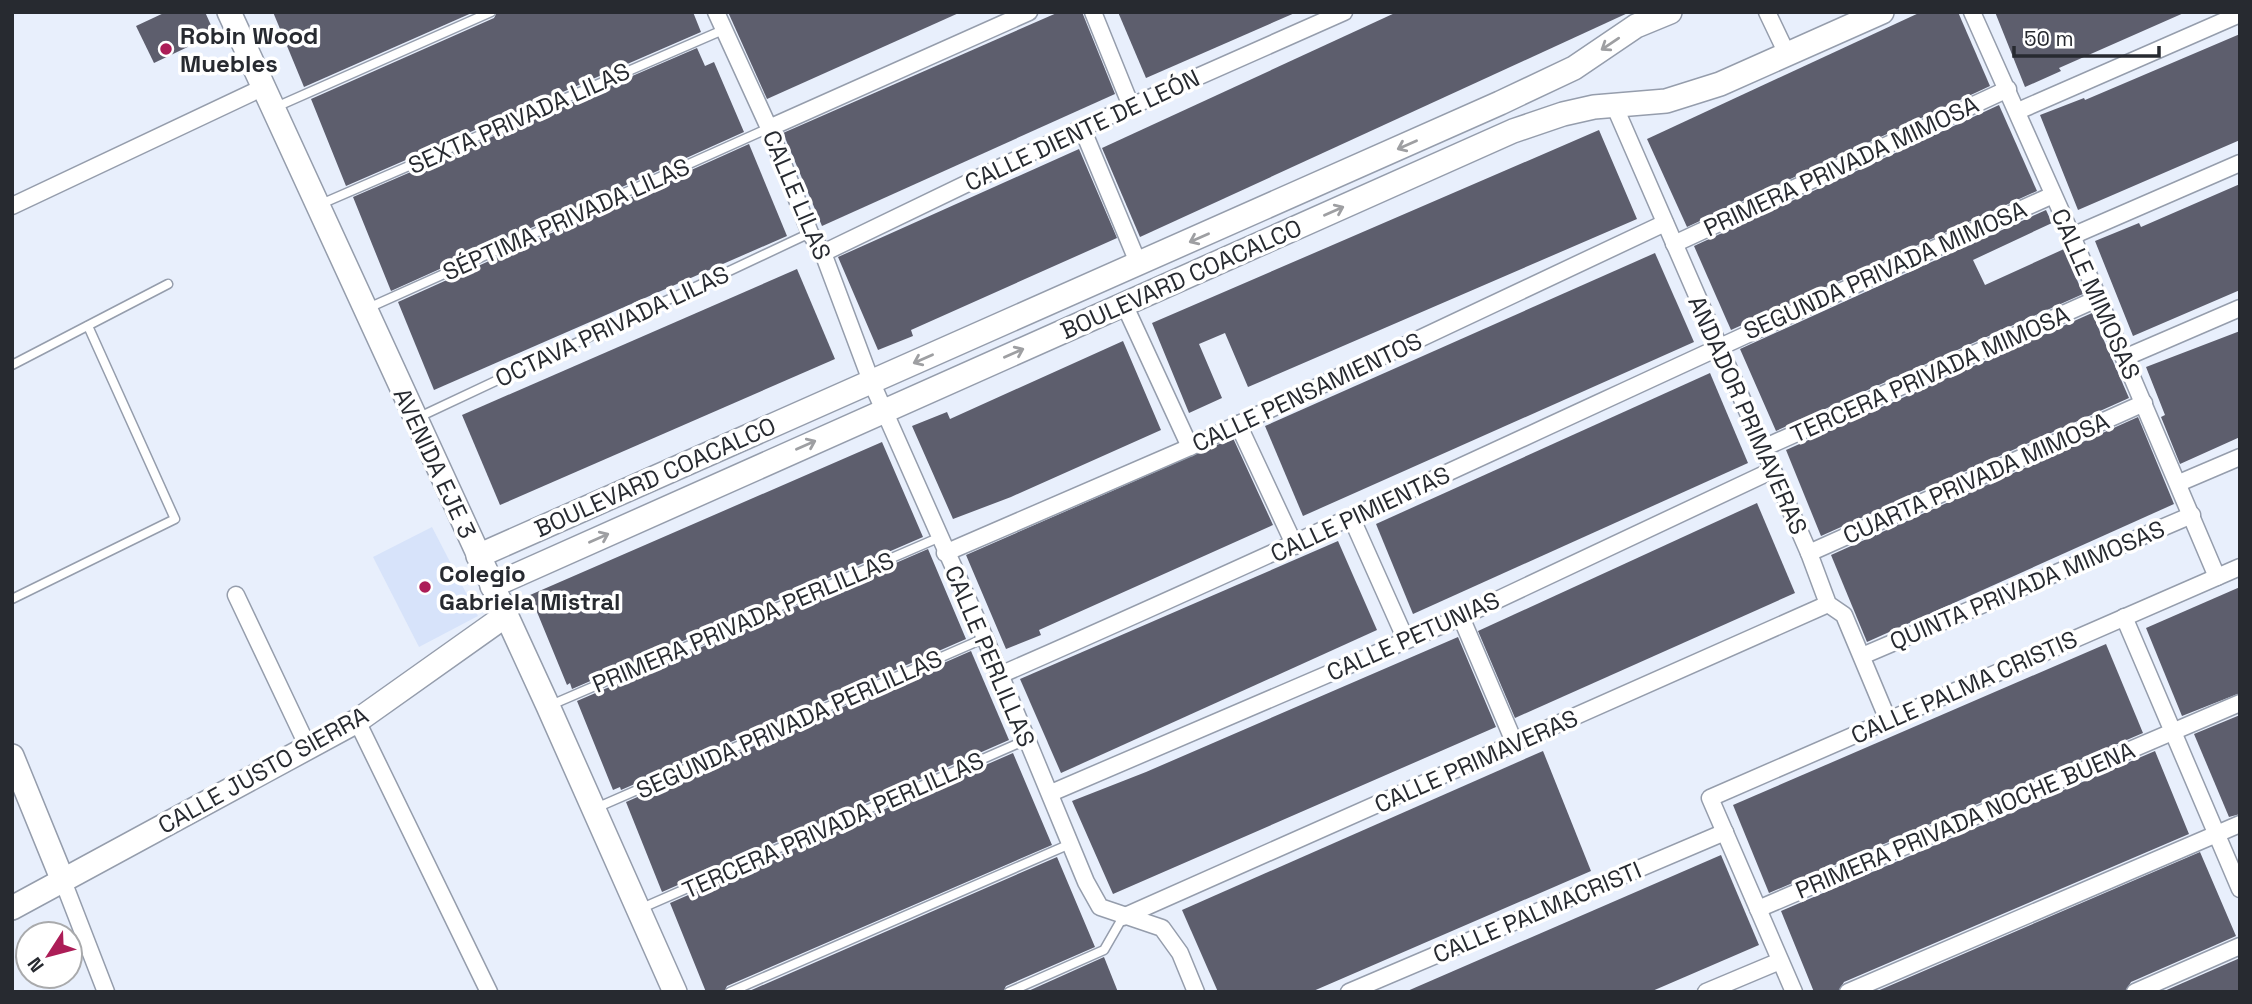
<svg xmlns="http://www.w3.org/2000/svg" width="2252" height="1004" font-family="'Space Grotesk',sans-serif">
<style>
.built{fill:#d7e3fa}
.building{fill:#5d5e6d}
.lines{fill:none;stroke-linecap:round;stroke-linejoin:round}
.lane-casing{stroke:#959dac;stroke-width:11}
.street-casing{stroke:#959dac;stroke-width:19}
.secondary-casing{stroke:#959dac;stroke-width:26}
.lane{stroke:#fff;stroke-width:8}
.street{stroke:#fff;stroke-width:16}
.secondary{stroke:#fff;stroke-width:23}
.oneway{stroke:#9e9fa2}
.poi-dot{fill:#ac1d57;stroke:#fff;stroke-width:2.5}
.labels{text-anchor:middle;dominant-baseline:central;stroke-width:7;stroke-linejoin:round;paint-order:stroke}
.poi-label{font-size:24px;font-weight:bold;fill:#272a30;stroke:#fff;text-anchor:start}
.street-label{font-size:24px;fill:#272a30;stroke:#fff}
</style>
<rect width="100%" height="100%" fill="#e8effc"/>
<path class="built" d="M432 527 478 616 419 647 373 557Z"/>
<g class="building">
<path d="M166 12H205L215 34 154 63 136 26Z"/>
<path d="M273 12H474L304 87Z"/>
<path d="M497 12H693L701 32 346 186 311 99 494 18Z"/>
<path d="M728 12H961L767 99Z"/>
<path d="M1059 12H1082L1115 94 822 226 783 133Z"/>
<path d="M1118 12H1297L1146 78Z"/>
<path d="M1397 12H1630L1140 237 1102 148Z"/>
<path d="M1921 12H1958L1990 86 1687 227 1647 139Z"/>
<path d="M1995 12H2186L2059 68 2061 71 2025 87Z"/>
<path d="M2240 34V140L2078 210 2040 115 2084 98 2085 100Z"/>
<path d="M697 48 705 66 714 62 744 132 391 291 353 197Z"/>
<path d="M1999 105 2037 191 1731 330 1694 246Z"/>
<path d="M1599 130 1637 219 1248 387 1225 333 1199 344 1222 398 1189 413 1152 323Z"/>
<path d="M749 144 787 236 434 390 398 302Z"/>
<path d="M1079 149 1117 238 911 330 913 336 878 350 838 257Z"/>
<path d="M2240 184V290L2133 336 2095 241 2139 223 2141 227Z"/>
<path d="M2046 210 2052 223 1973 260 1985 285 2064 249 2083 294 1776 431 1740 349Z"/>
<path d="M1655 253 1694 342 1303 516 1265 426Z"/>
<path d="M797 269 835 359 500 505 462 415Z"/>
<path d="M2092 313 2129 398 1821 536 1786 450Z"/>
<path d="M2240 331V437L2180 464 2161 417 2165 415 2146 367Z"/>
<path d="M1123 341 1161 430 1011 497 953 519 912 426 947 412 950 419Z"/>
<path d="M1710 373 1748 463 1413 614 1376 524Z"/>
<path d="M2138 417 2174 504 1867 642 1831 555Z"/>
<path d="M1233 438 1273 525 1039 630 1041 635 1006 649 966 555Z"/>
<path d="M882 442 923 537 572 689 570 683 567 685 530 595Z"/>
<path d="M1757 503 1795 593 1515 718 1478 631Z"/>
<path d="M1338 541 1377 630 1061 773 1020 679Z"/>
<path d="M928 549 966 639 621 790 620 787 613 790 577 701Z"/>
<path d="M2240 587V693L2182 716 2146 628Z"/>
<path d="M1458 637 1496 727 1113 894 1072 801 1146 772Z"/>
<path d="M2106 644 2143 733 1769 893 1733 805Z"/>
<path d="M971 651 1009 740 662 892 626 802Z"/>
<path d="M2240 715V814L2229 817 2194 734Z"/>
<path d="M1543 751 1591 871 1311 992H1218L1182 910Z"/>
<path d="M2155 751 2189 834 1844 982 1838 992H1814L1781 911Z"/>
<path d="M1013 753 1052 845 727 986 724 992H706L670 903Z"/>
<path d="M2200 852 2236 936 2131 982 2125 992H1875Z"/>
<path d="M1721 855 1759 945 1650 992H1405Z"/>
<path d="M1057 857 1095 947 1006 986 1003 992H747Z"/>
<path d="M1104 957 1118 992H1026Z"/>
<path d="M2240 958V992H2162Z"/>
</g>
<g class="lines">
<defs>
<g id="lane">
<path d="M276 107 491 12"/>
<path d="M321 204 723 30"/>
<path d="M366 309 769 128"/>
<path d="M12 365 168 284"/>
<path d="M417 418 810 233"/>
<path d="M12 599 175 519 88 326"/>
<path d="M551 705 938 538"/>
<path d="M596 808 985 638"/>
<path d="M642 908 1026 740"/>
<path d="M730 992 1070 844"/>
<path d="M1009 992 1104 950 1123 917"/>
</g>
<g id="street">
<path d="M716 12 769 128 810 233 823 253 871 381 985 638 1086 882 1100 907 1162 928 1180 953 1196 992"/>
<path d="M1093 12 1131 106"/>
<path d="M1767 12 1787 54"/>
<path d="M1972 12 2072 236 2217 577"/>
<path d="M1614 105 1809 553 1828 604 1844 615 1888 720"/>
<path d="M2018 111 2240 14"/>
<path d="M769 128 1029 12"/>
<path d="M1082 128 1139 265"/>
<path d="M12 206 262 88"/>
<path d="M2072 236 2240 163"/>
<path d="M1674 244 2008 89"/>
<path d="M823 253 1082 128 1344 12"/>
<path d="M1124 304 1190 447"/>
<path d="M2124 358 2240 308"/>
<path d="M1238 424 1295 546"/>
<path d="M1761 449 2099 298"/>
<path d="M2179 483 2240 457"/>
<path d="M1352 519 1406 640"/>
<path d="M945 553 1190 447 1665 223"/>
<path d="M1809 553 2144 403"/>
<path d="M236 595 308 747"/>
<path d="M1461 617 1515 744"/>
<path d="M2124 617 2240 889"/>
<path d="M1862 656 2192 515"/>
<path d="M1000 675C1353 520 1701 353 2053 195"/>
<path d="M357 721 489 992"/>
<path d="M1051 793 1461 617 1771 471"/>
<path d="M63 881 106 992"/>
<path d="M1758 909 2240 703"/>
<path d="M1123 917 1828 604"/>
<path d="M1349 992 1725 832"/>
<path d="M1706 992 1780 961"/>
<path d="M1794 992 1710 798 2240 567"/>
<path d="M1848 992 2240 824"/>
<path d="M2135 992 2240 946"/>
</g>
<g id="secondary">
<path d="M229 12 548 706 675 992"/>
<path d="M478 556 1500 103 1574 68 1636 26 1670 12"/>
<path d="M492 586 1513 131 1563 114 1594 107 1666 101 1720 84 1882 12"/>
<path d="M12 756 63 881"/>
<path d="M12 908 357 721 505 616"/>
</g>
</defs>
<use href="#lane" class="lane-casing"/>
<use href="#street" class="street-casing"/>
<use href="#secondary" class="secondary-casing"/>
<use href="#lane" class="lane"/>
<use href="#street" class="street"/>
<use href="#secondary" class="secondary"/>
</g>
<defs><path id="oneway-shaft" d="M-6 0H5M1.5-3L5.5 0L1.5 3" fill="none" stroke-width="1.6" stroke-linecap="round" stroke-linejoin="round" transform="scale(1.75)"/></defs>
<g class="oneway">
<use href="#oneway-shaft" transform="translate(1610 44) rotate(146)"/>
<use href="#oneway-shaft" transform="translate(1407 145) rotate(156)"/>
<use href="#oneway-shaft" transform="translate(1334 211) rotate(-24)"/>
<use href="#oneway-shaft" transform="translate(1199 238) rotate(156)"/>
<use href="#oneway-shaft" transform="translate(1014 353) rotate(-24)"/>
<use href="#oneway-shaft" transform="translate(923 359) rotate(156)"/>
<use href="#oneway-shaft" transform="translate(806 445) rotate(-24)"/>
<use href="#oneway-shaft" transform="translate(599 538) rotate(-24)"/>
</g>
<g class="poi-dot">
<circle cx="166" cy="49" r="7"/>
<circle cx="425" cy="587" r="7"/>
</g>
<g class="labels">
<g class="poi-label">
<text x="180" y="35">Robin Wood<tspan x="180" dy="28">Muebles</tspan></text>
<text x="439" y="573">Colegio<tspan x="439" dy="28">Gabriela Mistral</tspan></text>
</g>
<g class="street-label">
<text transform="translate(519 118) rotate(-24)">SEXTA PRIVADA LILAS</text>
<text transform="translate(1082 130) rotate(-25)">CALLE DIENTE DE LEÓN</text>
<text transform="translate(1841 166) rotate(-25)">PRIMERA PRIVADA MIMOSA</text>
<text transform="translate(797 195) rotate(67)">CALLE LILAS</text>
<text transform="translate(566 219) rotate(-24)">SÉPTIMA PRIVADA LILAS</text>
<text transform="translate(1885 270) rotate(-24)">SEGUNDA PRIVADA MIMOSA</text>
<text transform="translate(1181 279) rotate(-24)">BOULEVARD COACALCO</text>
<text transform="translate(2096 294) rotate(66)">CALLE MIMOSAS</text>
<text transform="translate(612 326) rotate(-25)">OCTAVA PRIVADA LILAS</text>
<text transform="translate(1930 374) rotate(-24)">TERCERA PRIVADA MIMOSA</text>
<text transform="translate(1307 392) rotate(-25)">CALLE PENSAMIENTOS</text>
<text transform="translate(1748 415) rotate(66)">ANDADOR PRIMAVERAS</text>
<text transform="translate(435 463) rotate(65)">AVENIDA EJE 3</text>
<text transform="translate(655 477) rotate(-24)">BOULEVARD COACALCO</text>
<text transform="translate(1976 478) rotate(-24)">CUARTA PRIVADA MIMOSA</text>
<text transform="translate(1360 514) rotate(-25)">CALLE PIMIENTAS</text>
<text transform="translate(2027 585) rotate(-23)">QUINTA PRIVADA MIMOSAS</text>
<text transform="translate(743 622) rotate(-23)">PRIMERA PRIVADA PERLILLAS</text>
<text transform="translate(1413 636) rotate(-24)">CALLE PETUNIAS</text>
<text transform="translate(990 656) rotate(67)">CALLE PERLILLAS</text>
<text transform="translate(1964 687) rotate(-24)">CALLE PALMA CRISTIS</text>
<text transform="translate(789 724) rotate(-24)">SEGUNDA PRIVADA PERLILLAS</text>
<text transform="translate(1476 761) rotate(-24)">CALLE PRIMAVERAS</text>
<text transform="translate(263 770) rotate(-29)">CALLE JUSTO SIERRA</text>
<text transform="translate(1965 820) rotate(-23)">PRIMERA PRIVADA NOCHE BUENA</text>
<text transform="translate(833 825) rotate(-24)">TERCERA PRIVADA PERLILLAS</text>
<text transform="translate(1537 912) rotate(-23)">CALLE PALMACRISTI</text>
</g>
</g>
<rect width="2252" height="1004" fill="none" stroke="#272a30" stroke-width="28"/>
<g transform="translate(49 955) rotate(234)"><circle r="33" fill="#ffffff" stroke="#a9aaac" stroke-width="2"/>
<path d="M0-5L12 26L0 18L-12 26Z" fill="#ac1d57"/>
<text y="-10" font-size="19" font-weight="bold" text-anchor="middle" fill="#272a30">N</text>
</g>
<path d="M2014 46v10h145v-10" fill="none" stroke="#272a30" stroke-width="3.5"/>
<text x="2024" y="46" font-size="21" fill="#272a30" stroke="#ffffff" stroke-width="5" paint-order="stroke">50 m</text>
</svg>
